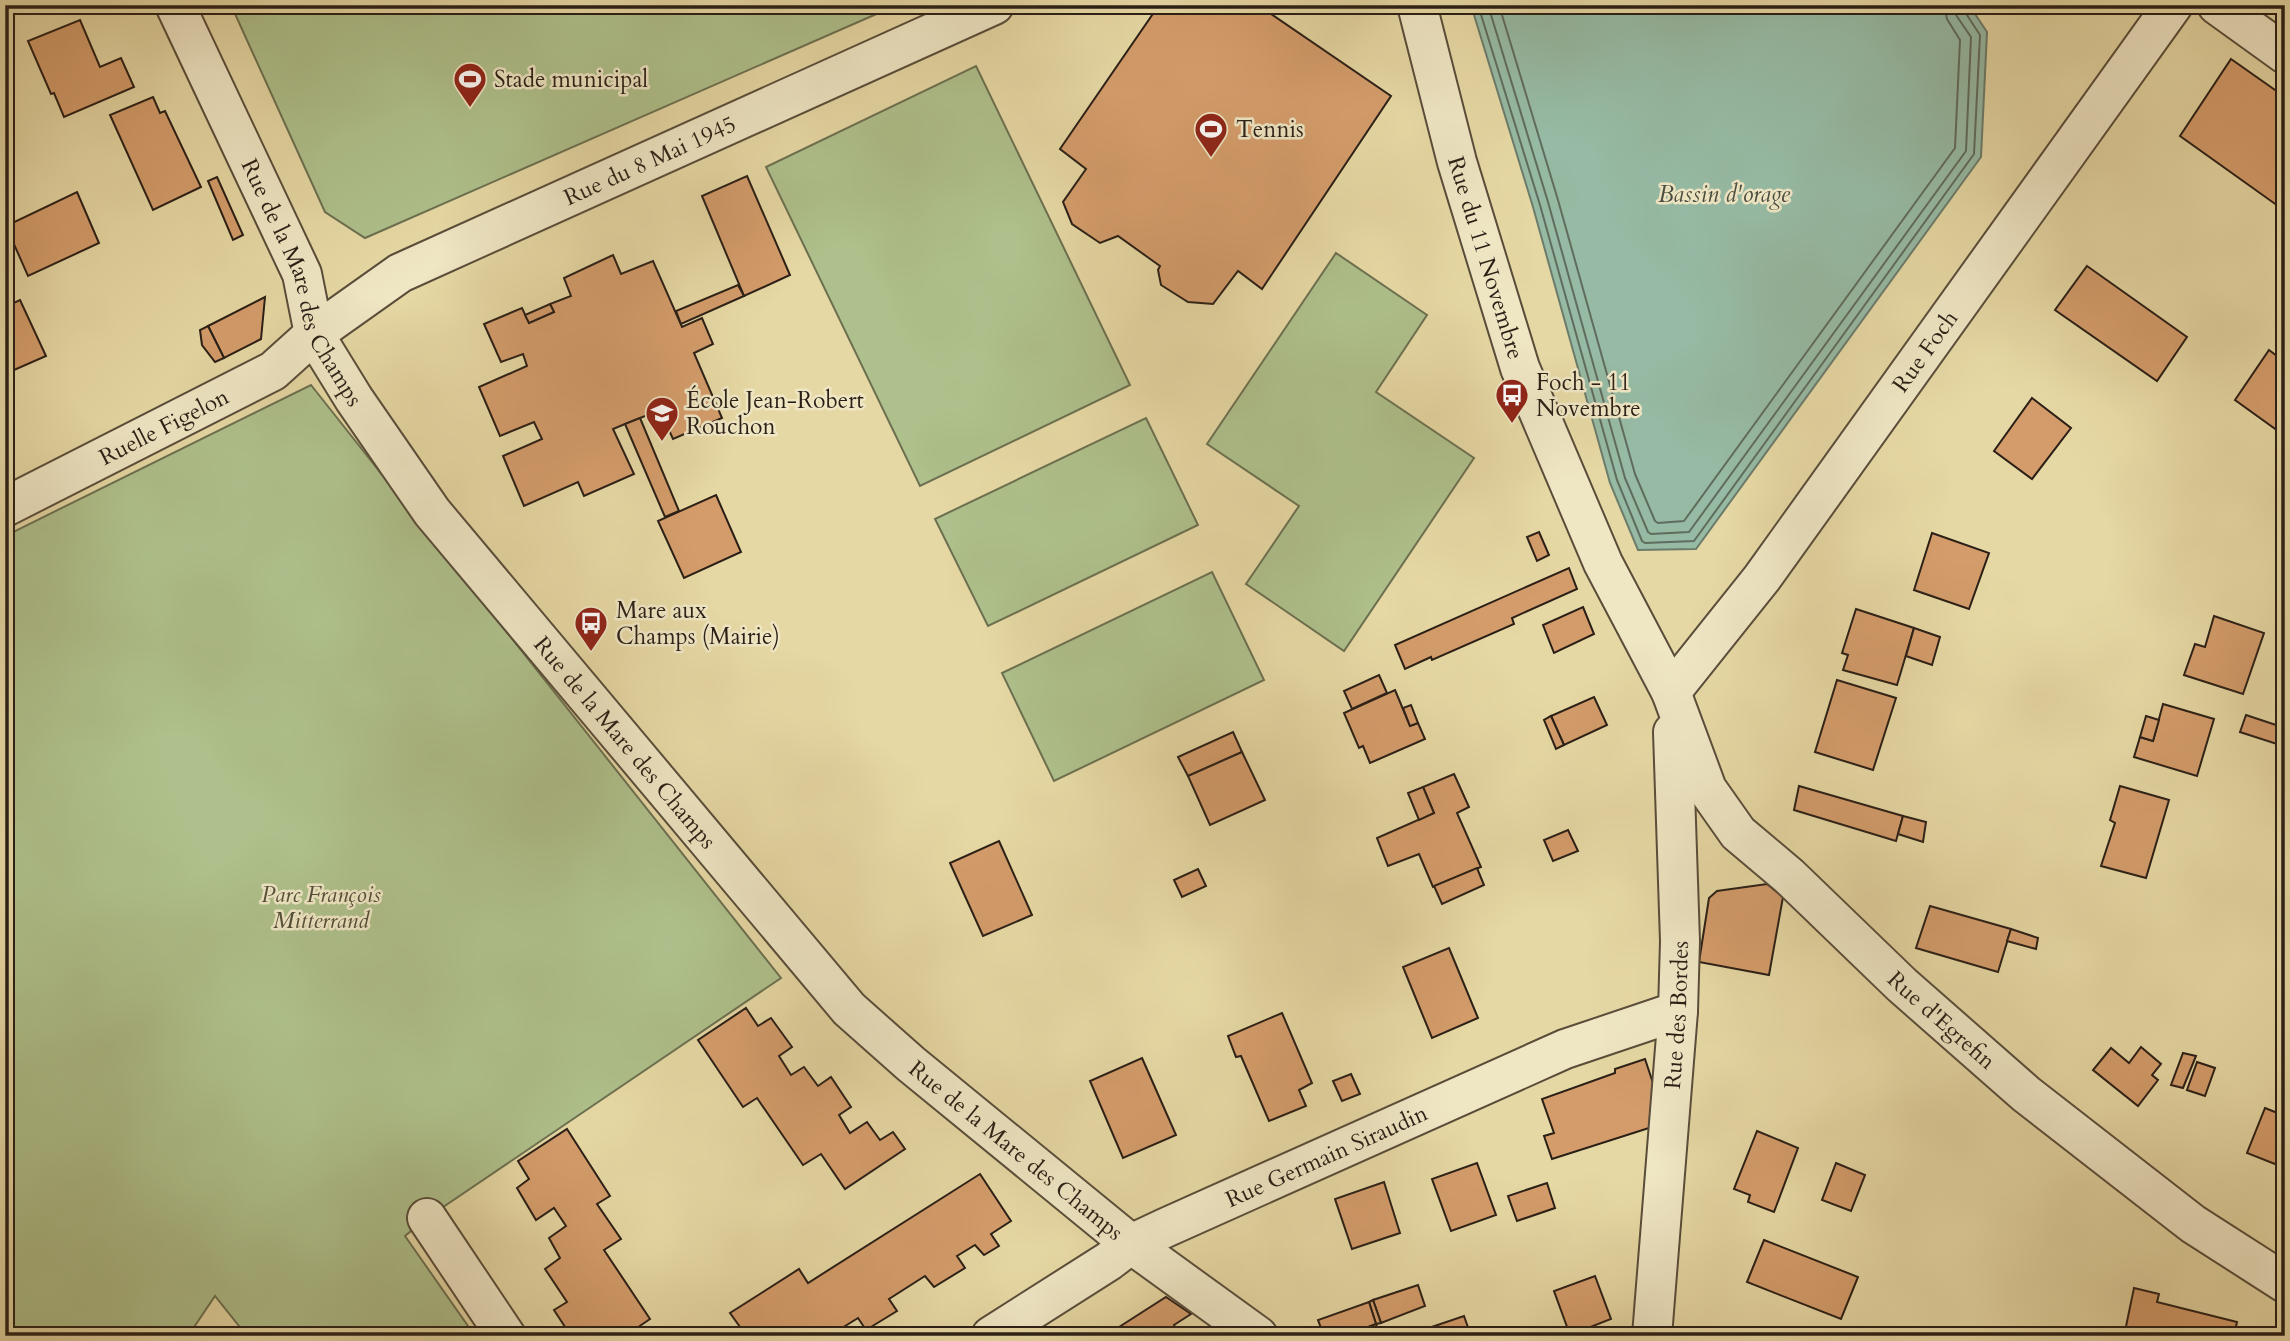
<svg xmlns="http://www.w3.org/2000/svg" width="2290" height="1341" font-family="Cardo,serif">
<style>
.green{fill:#aec08b;stroke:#6c7050;stroke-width:2}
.water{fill:#96baa4;stroke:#6b7c6b;stroke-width:2}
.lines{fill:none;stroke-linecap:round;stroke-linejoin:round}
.shore{stroke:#606c5d;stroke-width:2}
.building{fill:#d49c6b;stroke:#2a1f16;stroke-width:2}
.minor-casing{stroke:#594d3a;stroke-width:42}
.minor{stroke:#efe6c4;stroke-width:38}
.labels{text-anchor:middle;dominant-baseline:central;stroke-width:5;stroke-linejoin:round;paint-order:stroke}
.poi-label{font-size:23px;fill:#2a1f16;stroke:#efe6c4;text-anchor:start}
.street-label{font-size:23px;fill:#2a1f16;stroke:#efe6c4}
.park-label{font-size:23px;font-style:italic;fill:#524f39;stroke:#efe6c4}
.water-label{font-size:24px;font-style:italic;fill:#4a4e41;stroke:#efe6c4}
</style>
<rect width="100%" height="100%" fill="#e6d8a4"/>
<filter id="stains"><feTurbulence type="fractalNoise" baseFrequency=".00286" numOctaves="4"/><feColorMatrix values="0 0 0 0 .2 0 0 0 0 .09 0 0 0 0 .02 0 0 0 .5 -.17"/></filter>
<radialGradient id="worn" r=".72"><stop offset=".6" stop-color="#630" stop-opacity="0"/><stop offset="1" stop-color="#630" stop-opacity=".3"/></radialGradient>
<g class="green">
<path d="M231 5H897L365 238 325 212Z"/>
<path d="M976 66 1130 385 920 486 766 167Z"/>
<path d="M1336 253 1427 315 1376 392 1474 458 1344 651 1246 584 1299 506 1207 444Z"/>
<path d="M311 385 781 978 427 1218 405 1236 475 1336H247L215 1296 188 1336H20L5 1327V536Z"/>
<path d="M1146 418 1198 525 988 626 935 519Z"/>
<path d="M1212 572 1264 680 1054 781 1002 673Z"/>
</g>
<path class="water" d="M1471 5H1969L1987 32 1981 157 1696 549 1638 550 1610 483 1533 207Z"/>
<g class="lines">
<g class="shore">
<path d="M1478 5 1540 205 1617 480 1642 541 1645 543 1694 541 1974 154 1980 35 1965 12 1964 5"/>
<path d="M1488 5 1548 202 1625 478 1648 532 1651 534 1689 532 1966 151 1971 37 1956 15 1955 5"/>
<path d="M1499 5 1558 200 1635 474 1655 521 1658 523 1684 521 1955 148 1960 40 1947 19 1944 5"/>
</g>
</g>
<g class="building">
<path d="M1159 5H1258L1391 96 1262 289 1238 271 1213 304 1188 302 1161 285 1158 270 1160 266 1118 236 1100 243 1072 224 1063 202 1086 169 1060 149Z"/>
<path d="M80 20 100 67 121 58 134 87 64 117 54 93 51 94 28 41Z"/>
<path d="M2231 59 2285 97V197L2278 206 2180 136Z"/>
<path d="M153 97 160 113 165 111 201 187 153 210 110 115Z"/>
<path d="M747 176 790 275 744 296 702 196Z"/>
<path d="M217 177 243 235 233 240 208 181Z"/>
<path d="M77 192 99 243 28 276 6 226Z"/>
<path d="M613 255 621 274 653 261 682 327 702 318 713 344 694 353 722 418 673 439 660 410 625 424 613 429 634 474 584 496 578 482 524 506 503 456 542 439 534 422 500 436 479 387 527 366 523 354 501 362 484 324 522 308 529 323 554 312 550 304 571 296 564 278Z"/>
<path d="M2087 266 2187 337 2157 381 2055 310Z"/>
<path d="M738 285 744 296 681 324 676 311Z"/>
<path d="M265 297 261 339 224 358 208 326Z"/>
<path d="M20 300 46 356 5 374V307Z"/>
<path d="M550 304 554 312 529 323 525 315Z"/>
<path d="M208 326 224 358 215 362 202 345 200 330Z"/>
<path d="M2269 350 2285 362V436L2235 400Z"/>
<path d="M2032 398 2071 428 2032 479 1994 451Z"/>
<path d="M640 418 679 511 665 517 625 424Z"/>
<path d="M716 495 741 552 684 578 658 521Z"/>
<path d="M1539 532 1549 555 1537 561 1527 537Z"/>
<path d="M1932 533 1989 553 1969 609 1914 590Z"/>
<path d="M1569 568 1577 589 1512 618 1514 624 1432 660 1431 657 1405 669 1395 645Z"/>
<path d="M1583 607 1594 634 1554 653 1543 625Z"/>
<path d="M1856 609 1914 628 1897 685 1843 670 1848 655 1842 653Z"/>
<path d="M2214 616 2264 633 2243 694 2184 675 2195 644 2205 647Z"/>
<path d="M1914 628 1940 637 1932 665 1906 656Z"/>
<path d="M1379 675 1387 693 1352 709 1344 691Z"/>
<path d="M1837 680 1896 698 1873 770 1815 752Z"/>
<path d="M1395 690 1410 726 1418 723 1425 739 1370 763 1363 746 1359 748 1344 713Z"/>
<path d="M1594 697 1607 725 1564 745 1551 716Z"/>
<path d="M2163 704 2214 719 2197 776 2134 757 2140 737 2153 741Z"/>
<path d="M1411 705 1418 723 1410 726 1403 708Z"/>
<path d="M2246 715 2285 728 2283 746 2240 732Z"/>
<path d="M1551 716 1564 745 1556 749 1544 720Z"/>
<path d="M2146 716 2159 720 2153 741 2140 737Z"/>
<path d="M1233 732 1242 752 1188 776 1178 757Z"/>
<path d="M1242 752 1265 800 1210 825 1188 776Z"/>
<path d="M1454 774 1469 807 1457 813 1481 867 1433 887 1419 854 1388 866 1377 838 1434 813 1423 787Z"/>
<path d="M1799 786 1903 816 1896 841 1794 810Z"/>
<path d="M2120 786 2169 800 2146 878 2101 866 2115 823 2110 820Z"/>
<path d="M1423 787 1434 813 1419 820 1408 793Z"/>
<path d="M1903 816 1926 822 1923 842 1898 834Z"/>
<path d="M1568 830 1578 851 1553 861 1544 840Z"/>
<path d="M999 841 1032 915 983 936 950 863Z"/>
<path d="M1477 868 1484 885 1442 904 1434 886Z"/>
<path d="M1198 869 1206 886 1182 897 1174 880Z"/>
<path d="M1767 884 1783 897 1769 975 1699 962 1709 898 1717 891Z"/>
<path d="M1930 906 2011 929 1998 972 1916 948Z"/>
<path d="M2011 929 2038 938 2036 949 2007 941Z"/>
<path d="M1449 948 1478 1018 1432 1038 1403 967Z"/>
<path d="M746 1008 758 1026 771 1018 792 1047 779 1056 791 1075 804 1067 818 1086 831 1077 851 1107 839 1115 850 1133 867 1122 880 1140 893 1132 905 1149 845 1189 821 1154 803 1165 757 1098 743 1107 698 1040Z"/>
<path d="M1282 1013 1312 1083 1299 1090 1306 1106 1269 1121 1241 1056 1236 1057 1228 1036Z"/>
<path d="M2141 1047 2161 1064 2152 1075 2158 1080 2138 1106 2093 1070 2111 1048 2129 1063Z"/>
<path d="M2183 1053 2196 1056 2183 1088 2171 1085Z"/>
<path d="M1142 1058 1176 1135 1123 1158 1090 1081Z"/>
<path d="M1645 1059 1653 1083 1649 1128 1552 1159 1544 1136 1554 1133 1542 1099 1615 1073V1069Z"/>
<path d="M2197 1062 2215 1068 2205 1096 2187 1090Z"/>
<path d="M1351 1074 1360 1094 1342 1101 1333 1081Z"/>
<path d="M2265 1108 2285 1116V1168L2247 1153Z"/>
<path d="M567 1129 610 1196 597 1204 621 1239 604 1250 650 1319 625 1336H592L589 1331 582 1336H571L554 1310 567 1302 545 1269 560 1258 549 1238 566 1226 554 1208 536 1220 517 1188 529 1179 518 1161Z"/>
<path d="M1757 1131 1798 1148 1774 1212 1748 1202 1750 1195 1734 1189Z"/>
<path d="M1477 1163 1496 1215 1451 1231 1432 1179Z"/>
<path d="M1836 1163 1865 1175 1851 1211 1822 1200Z"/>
<path d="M980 1174 1011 1221 991 1234 999 1246 984 1255 975 1245 957 1256 965 1268 934 1287 925 1276 889 1299 897 1311 866 1330 858 1318 829 1336H818L813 1329 803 1336H726L740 1327 730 1313 799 1269 808 1283Z"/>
<path d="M1384 1182 1400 1233 1352 1249 1335 1199Z"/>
<path d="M1547 1183 1555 1208 1517 1221 1508 1196Z"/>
<path d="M1764 1240 1858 1277 1841 1319 1747 1282Z"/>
<path d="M1595 1276 1611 1319 1570 1335 1554 1291Z"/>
<path d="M1418 1285 1425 1306 1381 1323 1373 1300Z"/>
<path d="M2134 1288 2159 1294 2157 1302 2237 1322 2234 1336H2124Z"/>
<path d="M1166 1297 1191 1314 1174 1325 1181 1336H1121L1116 1329Z"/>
<path d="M1373 1300 1381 1323 1376 1324 1369 1302Z"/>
<path d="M1369 1302 1376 1324 1345 1336H1324L1318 1320Z"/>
<path d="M1464 1316 1471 1336H1415L1414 1333Z"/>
<path d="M1376 1324 1380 1336H1345Z"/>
<path d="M1761 1330 1776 1336H1759Z"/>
</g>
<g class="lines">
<defs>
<g id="minor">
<path id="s1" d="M175 5 302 274 314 334 354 399 432 512 849 1009 911 1064 1131 1244 1258 1336"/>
<path id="s2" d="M1417 5 1457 162 1520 368 1603 563 1671 692 1707 789 1738 833 1789 876 1902 985 2026 1094 2193 1224 2285 1283"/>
<path d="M2217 5 2285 54"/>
<path id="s3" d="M5 507 273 371 314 334 400 273 994 5"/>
<path id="s4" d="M1671 692 1762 578 2173 5"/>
<path d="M427 1218 506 1336"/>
<path id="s5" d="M991 1336 1109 1261 1131 1244 1165 1228 1565 1049 1678 1011"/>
<path id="s6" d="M1652 1336 1678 1011 1680 941 1673 732"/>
</g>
</defs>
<use href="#minor" class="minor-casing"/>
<use href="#minor" class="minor"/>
</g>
<defs>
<symbol id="stadium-pin" viewBox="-11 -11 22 30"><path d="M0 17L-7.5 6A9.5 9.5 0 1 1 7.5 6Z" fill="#8f2418" stroke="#efe6c4"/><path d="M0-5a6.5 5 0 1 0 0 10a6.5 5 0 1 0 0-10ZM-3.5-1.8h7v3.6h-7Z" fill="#fff"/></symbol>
<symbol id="bus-pin" viewBox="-11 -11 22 30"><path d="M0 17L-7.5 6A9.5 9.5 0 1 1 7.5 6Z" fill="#8f2418" stroke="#efe6c4"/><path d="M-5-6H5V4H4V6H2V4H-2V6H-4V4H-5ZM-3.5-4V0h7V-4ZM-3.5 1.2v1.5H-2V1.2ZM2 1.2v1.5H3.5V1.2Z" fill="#fff"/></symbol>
<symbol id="school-pin" viewBox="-11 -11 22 30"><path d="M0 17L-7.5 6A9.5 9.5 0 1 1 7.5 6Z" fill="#8f2418" stroke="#efe6c4"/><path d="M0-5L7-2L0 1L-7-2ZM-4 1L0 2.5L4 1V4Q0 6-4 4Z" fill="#fff"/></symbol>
</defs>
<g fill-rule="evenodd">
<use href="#stadium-pin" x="451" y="60" width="38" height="52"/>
<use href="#stadium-pin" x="1192" y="110" width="38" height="52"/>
<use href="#bus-pin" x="1493" y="376" width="38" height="52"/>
<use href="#school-pin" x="643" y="394" width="38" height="52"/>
<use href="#bus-pin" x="572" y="604" width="38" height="52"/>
</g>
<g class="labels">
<g class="poi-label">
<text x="494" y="79">Stade municipal</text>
<text x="1236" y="129">Tennis</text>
<text x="1536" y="382">Foch - 11<tspan x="1536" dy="26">Novembre</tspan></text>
<text x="686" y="400">École Jean-Robert<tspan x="686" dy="26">Rouchon</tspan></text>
<text x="616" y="610">Mare aux<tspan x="616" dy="26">Champs (Mairie)</tspan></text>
</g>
<g class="street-label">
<text stroke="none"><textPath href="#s3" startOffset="735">Rue du 8 Mai 1945</textPath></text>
<text stroke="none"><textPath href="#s2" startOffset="262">Rue du 11 Novembre</textPath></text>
<text stroke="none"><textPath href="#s1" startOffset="306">Rue de la Mare des Champs</textPath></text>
<text stroke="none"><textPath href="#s4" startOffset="425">Rue Foch</textPath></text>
<text stroke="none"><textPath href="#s3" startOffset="178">Ruelle Figelon</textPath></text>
<text stroke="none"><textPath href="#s1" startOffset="873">Rue de la Mare des Champs</textPath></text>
<text stroke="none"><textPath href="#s6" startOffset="322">Rue des Bordes</textPath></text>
<text stroke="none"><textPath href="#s2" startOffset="1169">Rue d'Egrefin</textPath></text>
<text stroke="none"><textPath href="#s1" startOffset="1440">Rue de la Mare des Champs</textPath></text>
<text stroke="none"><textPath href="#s5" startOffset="382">Rue Germain Siraudin</textPath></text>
</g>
<g class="park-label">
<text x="321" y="894">Parc François<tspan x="321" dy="26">Mitterrand</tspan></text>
</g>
<g class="water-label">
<text x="1724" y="194">Bassin d'orage</text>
</g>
</g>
<rect width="2290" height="1341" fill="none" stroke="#e6d8a4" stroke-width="28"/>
<rect x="7" y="7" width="2276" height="1327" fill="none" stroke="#2a1f16" stroke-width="3.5"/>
<rect x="14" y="14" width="2262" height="1313" fill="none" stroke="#2a1f16" stroke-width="2"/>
<rect width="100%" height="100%" filter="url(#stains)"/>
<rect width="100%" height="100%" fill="url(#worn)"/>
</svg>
